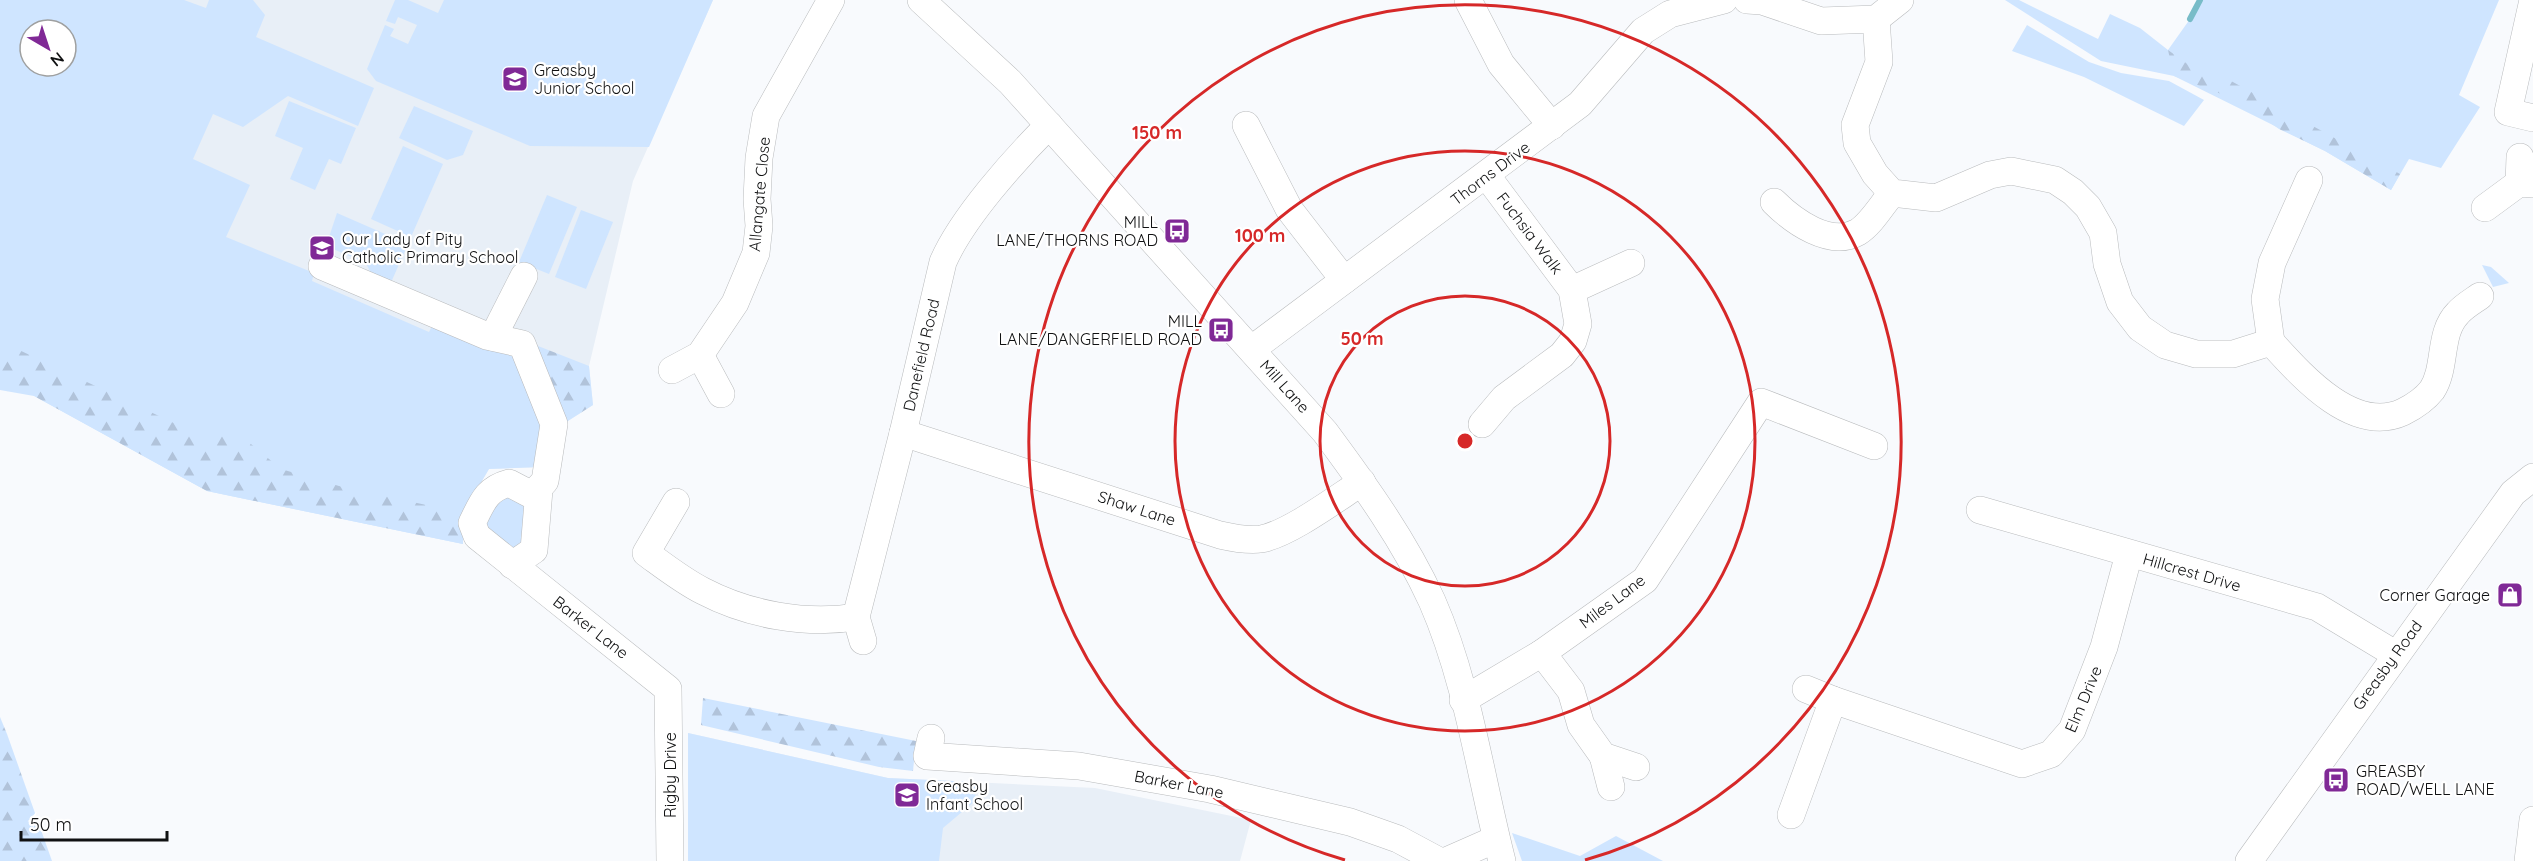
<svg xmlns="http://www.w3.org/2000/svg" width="2533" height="861" font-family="Quicksand,sans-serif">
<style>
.built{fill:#e8eff7}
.green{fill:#cfe5ff;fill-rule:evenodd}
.forest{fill:url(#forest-firs)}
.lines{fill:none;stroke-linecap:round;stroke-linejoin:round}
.stream{stroke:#78bcc8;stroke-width:6}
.minor-casing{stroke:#b9bbbd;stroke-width:28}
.minor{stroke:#fff;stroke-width:27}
.ring{fill:none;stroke:#d62828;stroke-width:3}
.labels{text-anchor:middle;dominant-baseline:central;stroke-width:4.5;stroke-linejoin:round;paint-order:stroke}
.poi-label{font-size:16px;fill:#101112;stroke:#fff;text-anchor:start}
.street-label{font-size:16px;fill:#101112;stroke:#fff}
.centre{fill:#d62828;stroke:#fff;stroke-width:3}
.ring-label{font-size:18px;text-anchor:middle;font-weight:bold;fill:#d62828;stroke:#fff;stroke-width:4.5;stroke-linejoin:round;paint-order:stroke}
</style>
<defs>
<pattern id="forest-firs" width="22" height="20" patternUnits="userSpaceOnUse" patternTransform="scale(1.5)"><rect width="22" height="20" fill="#cfe5ff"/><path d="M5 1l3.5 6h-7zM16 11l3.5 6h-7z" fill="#b1c3da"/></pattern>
</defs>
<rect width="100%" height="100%" fill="#f8fafd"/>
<g class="built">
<path d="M130 0H713L633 181 589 366 593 405 560 426 541 467 489 469 463 513 0 315Z"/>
<path d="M688 733 888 778 1095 788 1251 820 1240 861H688Z"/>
</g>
<g class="green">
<path d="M0 0H184L206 8 209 0H253L265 15 256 37 374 88 358 126 288 96 243 127 213 114 193 159 250 185 226 237 314 273 312 281 429 332 435 320 521 359 547 424 541 467 489 469 463 513V544L207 491 0 377ZM30 30H66V66H30Z"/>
<path d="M395 0H408L438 13 444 0H713L649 147 530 146 376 81 367 69 385 25 394 29 390 36 408 44 417 25 398 17 395 24 386 21Z"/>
<path d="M2005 0H2019L2098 39 2110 14 2140 28 2168 50 2190 19 2200 0H2499L2459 95 2480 107 2441 168 2409 159 2391 190 2325 151 2174 76 2101 61Z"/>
<path d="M2027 25 2089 62 2121 73 2169 81 2204 100 2184 126 2084 77 2012 51Z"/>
<path d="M289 101 356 128 341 164 329 159 315 190 290 179 303 148 275 136Z"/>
<path d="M414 106 473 131 463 155 447 160 399 138Z"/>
<path d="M403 146 443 164 411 237 371 219Z"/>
<path d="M547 195 577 207 549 274 519 262Z"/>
<path d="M581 210 613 222 586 289 555 277Z"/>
<path d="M337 213 408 244 389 287 375 282 366 263 326 246Z"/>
<path d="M2482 265 2491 267 2509 283 2493 287Z"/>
<path d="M501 495 521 500 526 513V542L512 553 483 530Z"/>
<path d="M688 733 888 778 976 782 975 801 943 828 939 861H688Z"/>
<path d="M1512 833 1580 856 1616 836 1663 861H1522Z"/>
</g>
<g class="forest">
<path d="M2168 50 2193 68 2222 76 2400 174 2391 190 2325 151 2279 129 2237 100 2174 76Z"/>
<path d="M0 341 195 433 245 439 281 469 339 486 463 513V544L207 491 34 396 0 390Z"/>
<path d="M533 344 589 366 593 405 560 426Z"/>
<path d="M703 698 916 741 913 771 879 767 701 725Z"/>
<path d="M0 717 7 734 52 861H0Z"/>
</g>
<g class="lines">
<path class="stream" d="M2190 19 2200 0"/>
<defs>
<g id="minor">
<path d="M921 0 1010 82 1325 432C1365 486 1404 540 1432 601 1468 683 1480 775 1502 861"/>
<path d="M1468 0 1501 64 1552 126"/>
<path d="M1747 0 1762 1 1821 21 1876 19 1900 0"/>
<path d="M2533 0 2508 112 2533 118"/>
<path d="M1876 19 1879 62 1855 125 1857 143 1875 174 1892 193 1936 198 1990 175 2011 171 2055 180 2073 192 2088 207 2103 233 2107 264 2120 302 2140 328 2165 345 2196 354H2233L2271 342"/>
<path d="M1246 125 1289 209 1344 280"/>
<path d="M2519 183 2520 157"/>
<path d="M1774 202C1793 221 1830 248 1858 232 1871 224 1882 205 1892 193"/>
<path d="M2485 208 2519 183 2533 184"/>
<path d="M322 266 487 336 522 344 554 424 545 481 532 495 509 483C486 489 482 503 472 523L477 536 668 689 670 861"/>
<path d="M1572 290 1631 263"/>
<path d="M493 337 524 276"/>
<path d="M2271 342C2301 375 2353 435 2403 412 2413 407 2425 399 2432 390 2447 367 2438 333 2458 313 2464 306 2473 301 2480 296"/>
<path d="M2271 342 2265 299 2272 263 2309 180"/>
<path d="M1252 349 1580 104 1643 31 1670 14 1724 0"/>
<path d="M700 355 721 394"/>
<path d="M672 370 700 355 735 303 756 253 759 226 757 199 759 158 766 116 831 0"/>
<path d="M1482 424 1504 398 1562 355 1573 341 1578 324 1572 290 1487 176"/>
<path d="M903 433 1220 535C1233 538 1248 541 1261 539 1289 534 1337 498 1362 482"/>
<path d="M676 502 646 553C664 566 683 581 703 591 749 615 806 625 856 617"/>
<path d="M1980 510 2317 607 2395 654"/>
<path d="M512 565 534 550 539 490"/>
<path d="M863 641 856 617 903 433 943 262C962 218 1015 159 1049 125"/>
<path d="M1542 653 1571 691 1581 725 1603 756 1636 767"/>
<path d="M1806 689 1833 700"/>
<path d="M1463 700 1542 653 1645 580 1761 402 1874 446"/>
<path d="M931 738 927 756 1079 766 1210 789 1350 822 1398 839 1439 861"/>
<path d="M1603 756 1611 787"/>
<path d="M1791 815 1833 700 2022 764 2051 754 2072 730 2104 647 2129 554"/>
<path d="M1446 861 1496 839"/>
<path d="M2249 861 2513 493 2533 477"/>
<path d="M2528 861 2533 820"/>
</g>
</defs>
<use href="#minor" class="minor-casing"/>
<use href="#minor" class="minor"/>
</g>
<g class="ring">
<circle cx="1465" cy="441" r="145"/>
<circle cx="1465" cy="441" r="290"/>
<path d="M1345 860A436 436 0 1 1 1585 860"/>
</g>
<defs>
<symbol id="school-square" viewBox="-11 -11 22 22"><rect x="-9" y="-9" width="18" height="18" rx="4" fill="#802996" stroke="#fff"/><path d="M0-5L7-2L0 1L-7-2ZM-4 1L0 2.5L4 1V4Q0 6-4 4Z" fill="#fff"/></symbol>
<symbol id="bus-square" viewBox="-11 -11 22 22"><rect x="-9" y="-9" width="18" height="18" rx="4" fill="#802996" stroke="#fff"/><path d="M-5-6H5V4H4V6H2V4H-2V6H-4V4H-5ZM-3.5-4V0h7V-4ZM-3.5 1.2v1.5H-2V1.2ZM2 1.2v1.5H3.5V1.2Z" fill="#fff"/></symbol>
<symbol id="shop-square" viewBox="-11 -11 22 22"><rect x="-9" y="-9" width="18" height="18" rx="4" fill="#802996" stroke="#fff"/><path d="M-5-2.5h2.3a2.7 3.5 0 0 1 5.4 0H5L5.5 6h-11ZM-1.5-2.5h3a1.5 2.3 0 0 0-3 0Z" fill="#fff"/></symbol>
</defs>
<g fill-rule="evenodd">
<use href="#school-square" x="500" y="64" width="30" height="30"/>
<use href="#bus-square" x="1162" y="216" width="30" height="30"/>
<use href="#school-square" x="307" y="233" width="30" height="30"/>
<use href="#bus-square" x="1206" y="315" width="30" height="30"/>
<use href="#shop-square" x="2495" y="580" width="30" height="30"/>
<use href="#bus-square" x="2321" y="765" width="30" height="30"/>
<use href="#school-square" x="892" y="780" width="30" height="30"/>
</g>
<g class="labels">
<g class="poi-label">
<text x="534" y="70">Greasby<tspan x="534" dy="18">Junior School</tspan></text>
<text x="1158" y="222" text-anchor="end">MILL<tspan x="1158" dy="18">LANE/THORNS ROAD</tspan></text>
<text x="342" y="239">Our Lady of Pity<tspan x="342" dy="18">Catholic Primary School</tspan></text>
<text x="1202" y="321" text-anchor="end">MILL<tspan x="1202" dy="18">LANE/DANGERFIELD ROAD</tspan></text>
<text x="2490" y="595" text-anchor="end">Corner Garage</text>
<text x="2356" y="771">GREASBY<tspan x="2356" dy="18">ROAD/WELL LANE</tspan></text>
<text x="926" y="786">Greasby<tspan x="926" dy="18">Infant School</tspan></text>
</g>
<g class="street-label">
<text transform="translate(1490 173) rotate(-37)">Thorns Drive</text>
<text transform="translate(759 194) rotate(-85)">Allangate Close</text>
<text transform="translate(1530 233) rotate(53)">Fuchsia Walk</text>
<text transform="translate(921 355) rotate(-77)">Danefield Road</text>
<text transform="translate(1285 386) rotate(48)">Mill Lane</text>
<text transform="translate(1137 508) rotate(18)">Shaw Lane</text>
<text transform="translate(2192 572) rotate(16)">Hillcrest Drive</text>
<text transform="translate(1612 601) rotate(-37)">Miles Lane</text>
<text transform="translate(591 627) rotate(38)">Barker Lane</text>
<text transform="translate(2387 665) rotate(-54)">Greasby Road</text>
<text transform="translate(2083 699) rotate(-67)">Elm Drive</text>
<text transform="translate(670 775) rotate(-90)">Rigby Drive</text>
<text transform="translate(1179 784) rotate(11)">Barker Lane</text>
</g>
</g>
<circle cx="1465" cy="441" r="9" class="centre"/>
<g class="ring-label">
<text x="1157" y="139">150 m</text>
<text x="1260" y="242">100 m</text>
<text x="1362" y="345">50 m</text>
</g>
<g transform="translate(48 48) rotate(141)"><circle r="28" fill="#ffffff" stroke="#9fa0a0" stroke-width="1.5"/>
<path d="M0-4.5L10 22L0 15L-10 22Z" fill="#802996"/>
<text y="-9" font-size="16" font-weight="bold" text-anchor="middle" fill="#101112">N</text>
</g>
<path d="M21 831v9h146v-9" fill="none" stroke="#101112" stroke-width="3"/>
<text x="30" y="831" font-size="18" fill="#101112" stroke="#ffffff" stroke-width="4.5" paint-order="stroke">50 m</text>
</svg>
